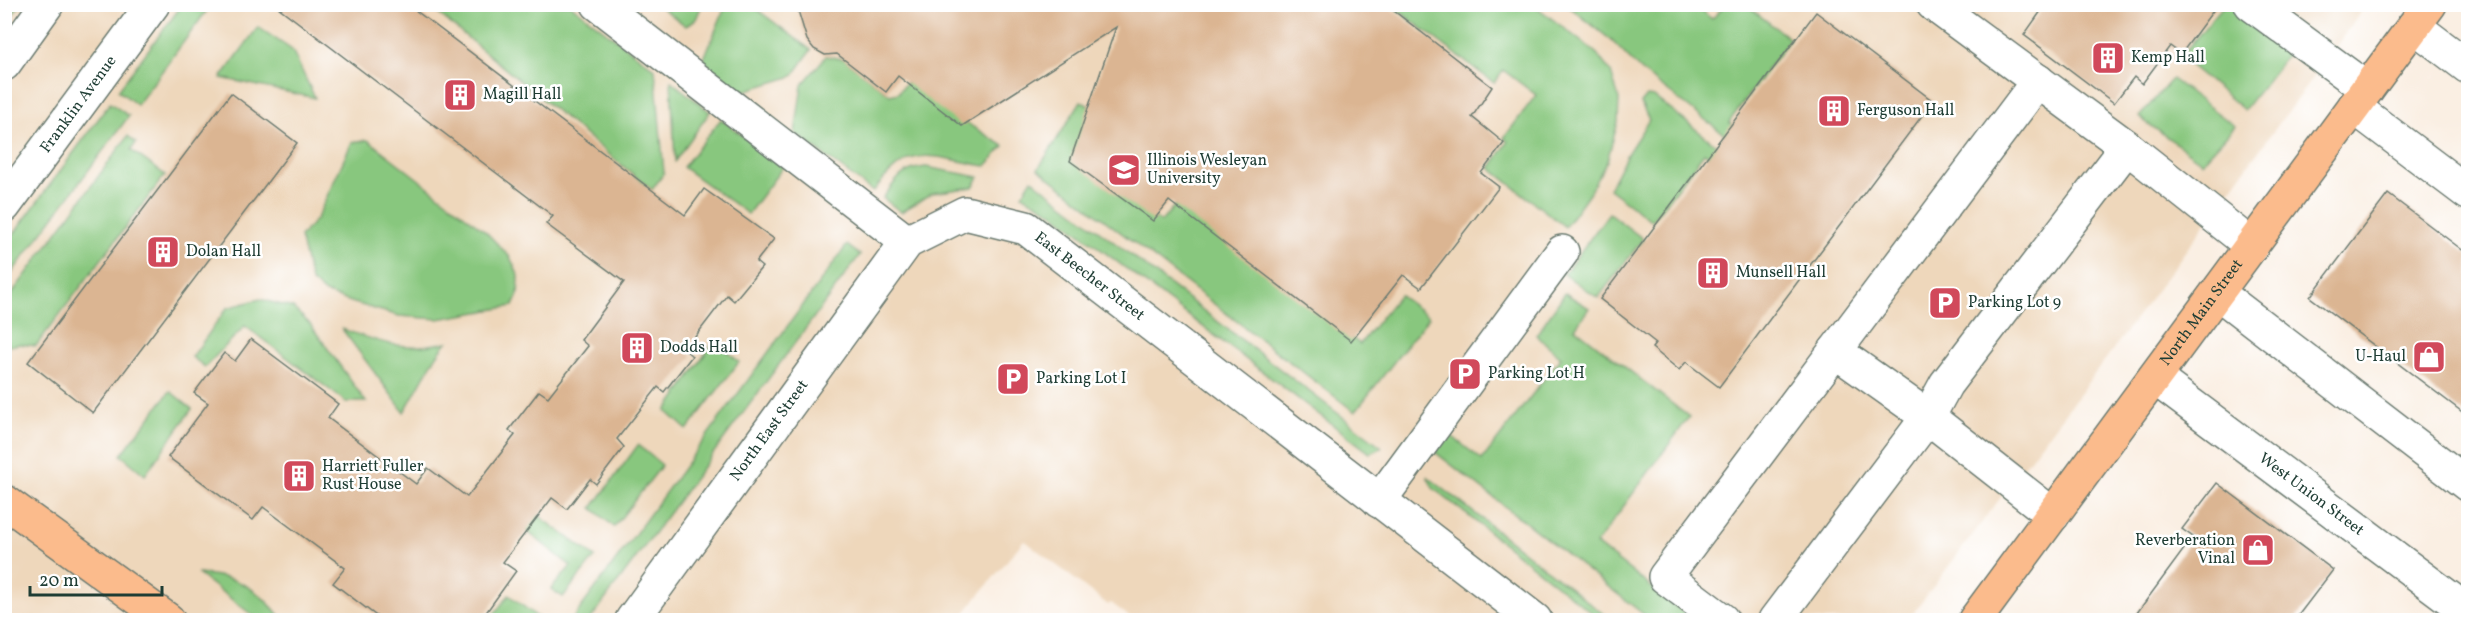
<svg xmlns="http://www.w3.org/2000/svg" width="2473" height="625" font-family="Vollkorn,serif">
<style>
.built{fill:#eed7bb}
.green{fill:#88c77e;stroke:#548259;stroke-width:1.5}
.building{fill:#dbb592}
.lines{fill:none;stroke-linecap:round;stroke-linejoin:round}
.minor-casing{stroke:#6c7b71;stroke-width:36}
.major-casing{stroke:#6c7b71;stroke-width:36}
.minor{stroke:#fff;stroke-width:33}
.major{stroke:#fbbb8c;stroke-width:33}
.labels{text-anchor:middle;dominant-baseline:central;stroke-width:5;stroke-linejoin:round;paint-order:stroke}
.poi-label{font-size:16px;fill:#1f3d34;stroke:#fff;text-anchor:start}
.street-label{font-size:16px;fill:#1f3d34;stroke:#fff}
</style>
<rect width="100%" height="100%" fill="#fff"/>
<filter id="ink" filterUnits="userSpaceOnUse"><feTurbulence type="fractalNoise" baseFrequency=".0167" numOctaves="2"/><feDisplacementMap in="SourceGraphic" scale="12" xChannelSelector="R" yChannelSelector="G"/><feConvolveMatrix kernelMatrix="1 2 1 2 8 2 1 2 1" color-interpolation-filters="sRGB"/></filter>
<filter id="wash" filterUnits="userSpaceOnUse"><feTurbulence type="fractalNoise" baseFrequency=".008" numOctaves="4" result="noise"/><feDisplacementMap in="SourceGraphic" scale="24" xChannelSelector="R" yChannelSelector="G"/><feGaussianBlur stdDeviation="1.35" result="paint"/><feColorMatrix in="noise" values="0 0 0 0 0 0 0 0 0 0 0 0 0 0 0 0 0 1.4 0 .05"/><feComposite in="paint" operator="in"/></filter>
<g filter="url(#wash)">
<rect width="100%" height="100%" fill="#faefe3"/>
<path class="built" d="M4 5H2366L2123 336 1908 620H1134L1111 603 1108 605 1024 540 959 620H5Z"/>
<g class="green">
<path d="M5 4 20 5 5 25 4 5Z"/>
<path d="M182 5H211L137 105 118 90Z"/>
<path d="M428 5H571L655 69 664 173 652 190Z"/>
<path d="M658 5H702L696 19 686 26Z"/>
<path d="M726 5H751L811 50 793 76 741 92 702 63Z"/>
<path d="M1391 5H1534L1595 52 1611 72 1619 99 1618 122 1607 161 1589 193 1565 227 1490 168 1508 142 1504 138 1536 95 1503 70 1494 83Z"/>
<path d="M1567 5H1694L1712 19 1725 5H1746L1790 39 1729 122 1735 129 1729 138 1640 70 1612 41Z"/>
<path d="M2224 5H2240L2295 45 2244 110 2180 57Z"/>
<path d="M258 27 292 50 315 98 221 78Z"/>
<path d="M826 56 844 59 890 95 898 93 909 79 973 127 1004 146 986 166C930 157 911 141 873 192L795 133 802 85Z"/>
<path d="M2172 79 2235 126 2202 162 2139 117Z"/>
<path d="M671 81 710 112 675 161Z"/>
<path d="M1647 96 1654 97 1720 148 1713 158 1704 153 1652 221 1609 189 1627 154 1649 120 1641 103Z"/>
<path d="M1081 101 1092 108 1074 158 1161 222 1188 189 1187 213 1360 344 1399 295 1429 317 1355 412 1038 169Z"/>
<path d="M110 103 129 116 5 282V246Z"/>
<path d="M721 119 783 167 748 214 683 167Z"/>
<path d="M128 136 136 143 131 150 165 175 36 346 19 344 5 347V303Z"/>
<path d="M368 140 485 231 510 257 519 277 518 295 513 306 438 319 399 316 354 303 325 293 311 281 300 237 317 218 352 142Z"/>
<path d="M926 167 979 177 973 187 933 193 901 212 883 198C897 179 901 169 926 167Z"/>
<path d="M1032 179 1043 188 1382 447 1370 453 1050 211 1022 195Z"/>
<path d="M1609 213 1643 239 1598 298 1564 274Z"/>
<path d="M847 245 860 255 590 620H572Z"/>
<path d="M1565 293 1589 308 1575 328 1689 417 1596 544 1694 620H1651L1435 452 1449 434 1482 460 1561 357 1536 335Z"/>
<path d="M260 299 293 308 310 324 366 402H346L245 326 205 367 192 357 227 308Z"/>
<path d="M342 329C383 343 403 352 447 342 429 363 419 388 404 412Z"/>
<path d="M715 340 739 362 687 430 666 411Z"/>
<path d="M170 391 192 409 145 475 121 455Z"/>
<path d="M638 445 662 465 614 527 592 508Z"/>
<path d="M1427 476 1611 620H1601L1433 488Z"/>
<path d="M509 494 595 557 563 597 551 589 571 566 500 510Z"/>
<path d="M198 574C237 575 259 589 283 620H259Z"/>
<path d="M509 595 541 620H489Z"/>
</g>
<g id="blocks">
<g class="building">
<path d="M274 4H407L685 215 704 189 774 239 756 262 762 267 734 301 727 295 685 350 692 356 664 392 658 387 617 439 624 447 596 484 590 479 567 509 552 498 503 562 516 571 480 621H383L333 583 345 568 263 507 253 520 168 457 208 403 194 393 224 353 235 361 251 339 338 404 328 418 416 484 428 468 467 497 515 435 509 430 539 391 548 397 588 346 581 340 624 282 546 224 553 216Z"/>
<path d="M796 4H1385L1492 87 1472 117 1504 143 1481 173 1499 187 1421 288 1403 275 1351 341 1169 201 1153 221 1070 161 1116 27 962 126 898 76 886 92 837 54 825 55 814 49 807 40Z"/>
<path d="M2046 4H2218L2181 54 2170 46 2142 84 2134 77 2114 103 2024 35Z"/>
<path d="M1816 12 1933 101 1719 387 1686 362 1679 370 1652 348 1656 343 1600 299Z"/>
<path d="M231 93 297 143 93 413 28 362Z"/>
<path d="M2388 194 2469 255V417L2310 297Z"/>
<path d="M2217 483 2333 570 2294 621H2131L2193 537 2182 529Z"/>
</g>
</g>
</g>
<g filter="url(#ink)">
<use href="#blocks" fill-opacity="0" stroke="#6c7b71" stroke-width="1.5"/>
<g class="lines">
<defs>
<g id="minor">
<path d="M598 4 907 242"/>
<path d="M1933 4 2127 147 2252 246"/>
<path d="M2251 4 2367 89"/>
<path d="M2414 26 2468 67"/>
<path d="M4 64 47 4"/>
<path d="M2354 107 2468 193"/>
<path id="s1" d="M4 206 153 4"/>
<path d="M2218 293 2468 485"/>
<path d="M1835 351 2038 81"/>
<path id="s2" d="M2155 378 2468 612"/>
<path d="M1379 501 1562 252"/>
<path id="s3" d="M632 620 907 242 965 213 1026 228 1535 620"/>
<path d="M1722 620 1665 577 1835 351 1928 417 2053 515"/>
<path d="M1775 620 1928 417 1946 384 2127 147"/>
</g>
<g id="major">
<path d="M4 501 168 620"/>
<path id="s4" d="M1975 620 2430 4"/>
</g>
</defs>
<use href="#minor" class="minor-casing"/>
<use href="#major" class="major-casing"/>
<use href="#minor" class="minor"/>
<use href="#major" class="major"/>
</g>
</g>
<defs>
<symbol id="building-square" viewBox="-11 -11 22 22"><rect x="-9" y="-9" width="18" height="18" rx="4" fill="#d1495b" stroke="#fff"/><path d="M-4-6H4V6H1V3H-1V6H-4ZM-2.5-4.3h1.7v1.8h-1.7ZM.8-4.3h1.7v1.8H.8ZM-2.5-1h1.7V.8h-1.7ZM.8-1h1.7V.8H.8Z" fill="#fff"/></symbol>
<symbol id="university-square" viewBox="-11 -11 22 22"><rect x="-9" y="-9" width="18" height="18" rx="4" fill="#d1495b" stroke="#fff"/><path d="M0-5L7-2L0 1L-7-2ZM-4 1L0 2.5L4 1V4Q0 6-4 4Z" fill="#fff"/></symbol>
<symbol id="parking-square" viewBox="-11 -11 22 22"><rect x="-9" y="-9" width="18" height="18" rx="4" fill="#d1495b" stroke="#fff"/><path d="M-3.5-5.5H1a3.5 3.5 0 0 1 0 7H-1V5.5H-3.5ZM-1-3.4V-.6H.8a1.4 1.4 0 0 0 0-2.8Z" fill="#fff"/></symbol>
<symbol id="shop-square" viewBox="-11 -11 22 22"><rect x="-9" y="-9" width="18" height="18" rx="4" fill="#d1495b" stroke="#fff"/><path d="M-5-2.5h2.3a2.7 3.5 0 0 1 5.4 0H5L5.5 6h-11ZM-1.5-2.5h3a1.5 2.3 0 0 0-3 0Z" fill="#fff"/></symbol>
</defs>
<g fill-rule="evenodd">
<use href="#building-square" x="2089" y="39" width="38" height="38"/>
<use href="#building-square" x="441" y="76" width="38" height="38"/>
<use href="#building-square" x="1815" y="92" width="38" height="38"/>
<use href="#university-square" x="1105" y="151" width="38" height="38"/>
<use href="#building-square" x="144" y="233" width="38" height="38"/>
<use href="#building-square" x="1694" y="254" width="38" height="38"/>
<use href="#parking-square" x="1926" y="284" width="38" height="38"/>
<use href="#building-square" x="618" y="329" width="38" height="38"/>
<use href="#shop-square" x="2410" y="338" width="38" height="38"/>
<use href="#parking-square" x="1446" y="355" width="38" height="38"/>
<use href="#parking-square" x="994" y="360" width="38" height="38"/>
<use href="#building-square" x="280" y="457" width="38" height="38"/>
<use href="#shop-square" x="2239" y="531" width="38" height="38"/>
</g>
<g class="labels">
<g class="poi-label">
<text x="2131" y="58">Kemp Hall</text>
<text x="483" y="95">Magill Hall</text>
<text x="1857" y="111">Ferguson Hall</text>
<text x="1147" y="161">Illinois Wesleyan<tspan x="1147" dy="18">University</tspan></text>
<text x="186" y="252">Dolan Hall</text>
<text x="1736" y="273">Munsell Hall</text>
<text x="1968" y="303">Parking Lot 9</text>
<text x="660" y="348">Dodds Hall</text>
<text x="2406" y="357" text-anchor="end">U-Haul</text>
<text x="1488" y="374">Parking Lot H</text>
<text x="1036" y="379">Parking Lot I</text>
<text x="322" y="467">Harriett Fuller<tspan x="322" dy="18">Rust House</tspan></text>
<text x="2235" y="541" text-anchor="end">Reverberation<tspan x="2235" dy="18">Vinal</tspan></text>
</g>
<g class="street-label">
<text stroke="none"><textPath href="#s1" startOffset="126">Franklin Avenue</textPath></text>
<text stroke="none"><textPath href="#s3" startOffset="675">East Beecher Street</textPath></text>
<text stroke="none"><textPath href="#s4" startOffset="382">North Main Street</textPath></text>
<text stroke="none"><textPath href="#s3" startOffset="234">North East Street</textPath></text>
<text stroke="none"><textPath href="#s2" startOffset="195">West Union Street</textPath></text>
</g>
</g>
<rect width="2473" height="625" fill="none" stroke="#fff" stroke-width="24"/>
<path d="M30 586v9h132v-9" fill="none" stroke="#1f3d34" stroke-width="3"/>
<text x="39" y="586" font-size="18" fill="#1f3d34" stroke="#ffffff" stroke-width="4.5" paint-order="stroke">20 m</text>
</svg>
